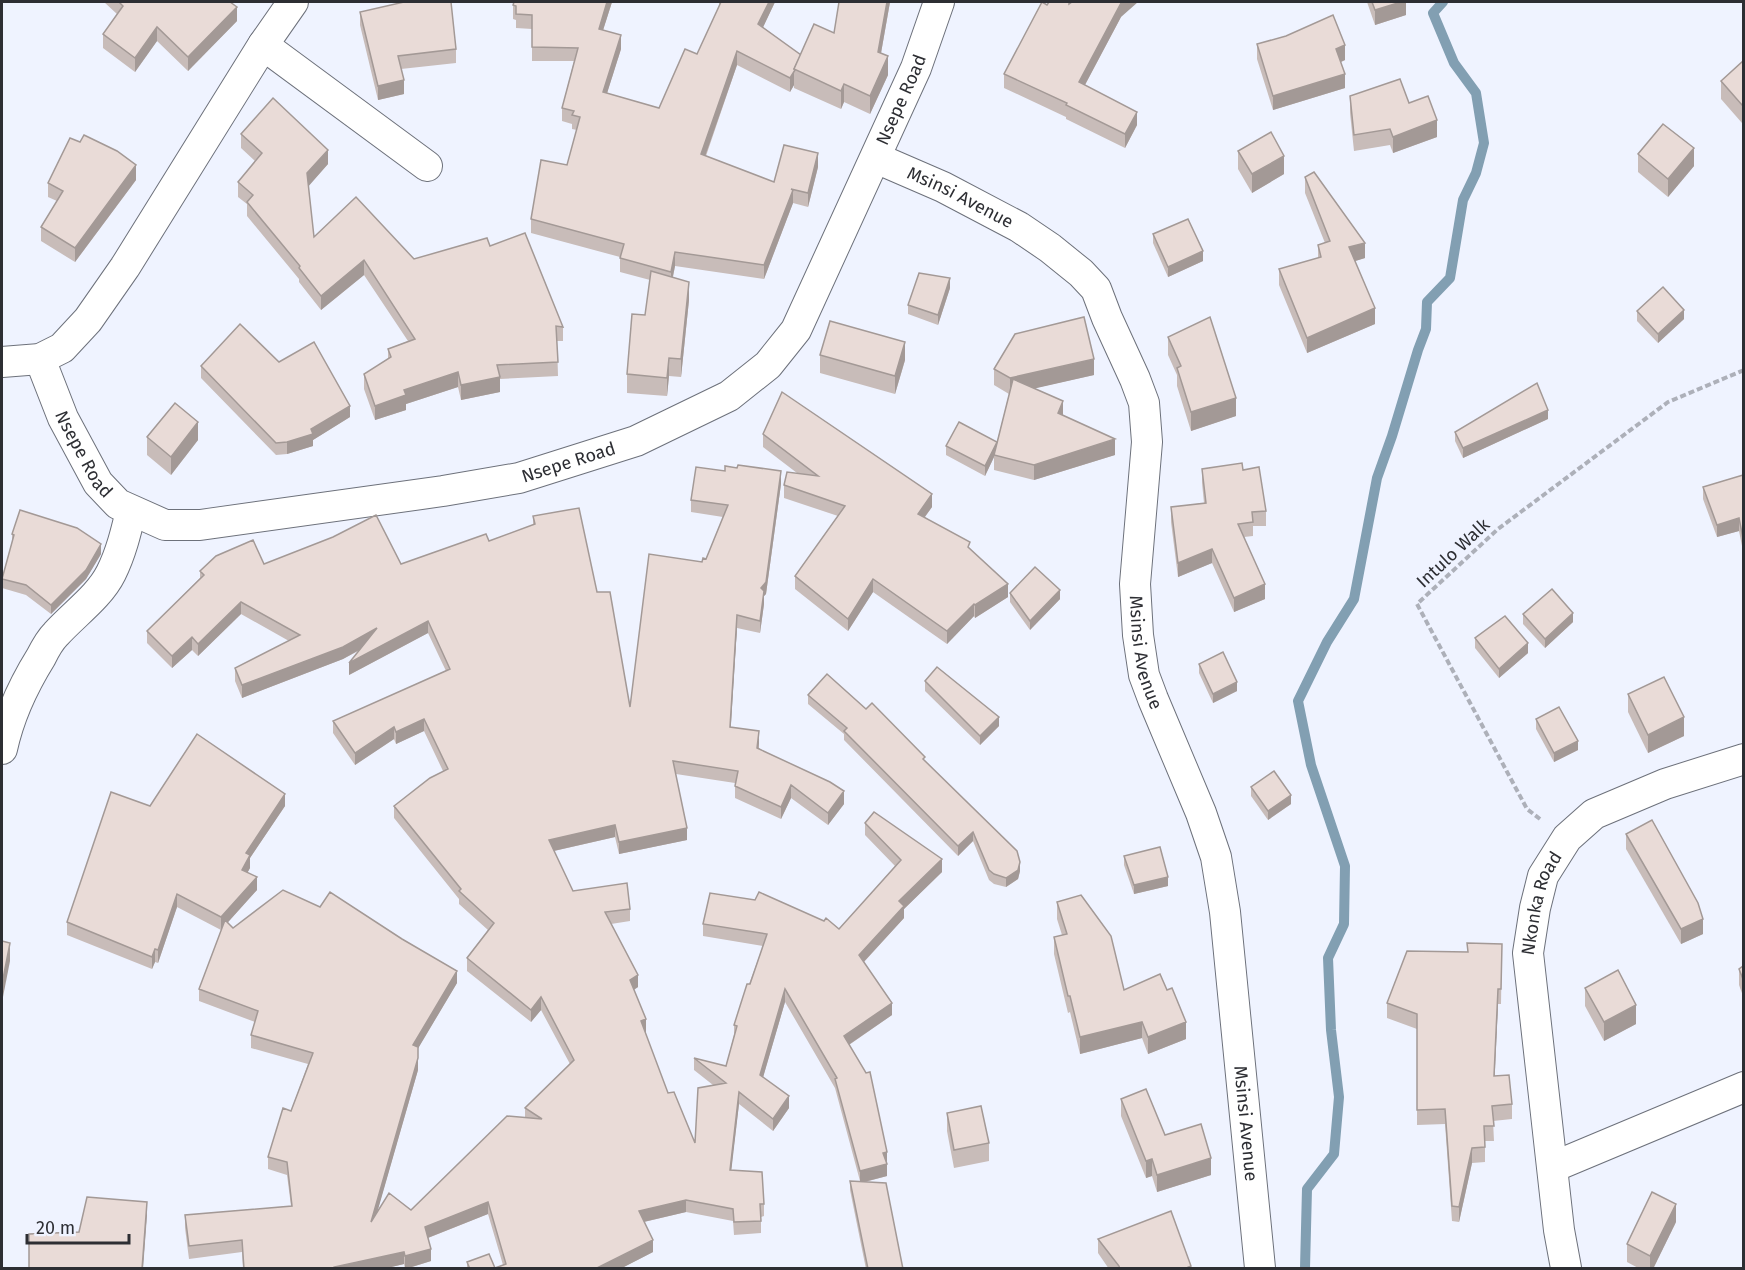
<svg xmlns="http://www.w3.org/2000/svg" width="1745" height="1270" font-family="'Fira Sans',sans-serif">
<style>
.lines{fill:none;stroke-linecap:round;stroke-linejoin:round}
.stream{stroke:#829fb2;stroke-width:10}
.minor-casing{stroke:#6d717b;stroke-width:32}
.path{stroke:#adb0b9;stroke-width:4;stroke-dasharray:6 3;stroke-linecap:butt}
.minor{stroke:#fff;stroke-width:30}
.wall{fill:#c8bcb9}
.shaded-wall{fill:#a39996}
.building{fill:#e9dbd7;stroke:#a39996;stroke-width:1.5}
.labels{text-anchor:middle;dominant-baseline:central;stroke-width:5;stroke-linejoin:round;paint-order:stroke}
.street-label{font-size:18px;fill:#2d2e33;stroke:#eff3ff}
</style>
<rect width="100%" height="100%" fill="#eff3ff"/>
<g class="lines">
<path class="stream" d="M1305 1268 1307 1189 1334 1154 1339 1097 1331 1030 1328 958 1344 924 1345 866 1311 765 1298 701 1327 642 1354 599 1377 478 1392 436 1418 350 1426 329 1427 302 1450 278 1463 200 1476 173 1484 143 1476 93 1454 63 1433 13 1443 2"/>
<defs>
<g id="minor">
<path d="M263 45 427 166"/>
<path id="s1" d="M876 158 943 187 1019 227 1050 248 1081 273 1096 289 1107 318 1135 379 1144 403 1147 442 1135 584 1138 635 1144 675 1153 699 1201 813 1216 857 1225 912 1260 1268"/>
<path id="s2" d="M40 359 63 418 98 483 118 504 165 525H200L443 491 519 478 636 441 729 396 768 365 796 330 916 68 939 2"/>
<path d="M2 362 40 359 62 348 88 320 125 267 263 45 293 2"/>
<path d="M2 749C9 716 23 686 41 657 45 649 50 640 56 634 74 614 99 597 111 573 121 553 126 532 131 511"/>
<path d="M1553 1167 1744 1087"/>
<path id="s3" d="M1566 1268 1559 1230 1528 953 1535 908 1543 876 1567 838 1594 814 1665 784 1744 759"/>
</g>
</defs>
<use href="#minor" class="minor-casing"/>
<path class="path" d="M1540 819 1527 809 1417 604 1498 529 1668 402 1744 370"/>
<use href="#minor" class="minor"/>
</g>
<g class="wall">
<path d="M104 2H230L237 21 188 71 157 41 135 72 103 48V34L117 14Z"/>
<path d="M514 2H612L603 30 621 49 607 93 659 108 697 54 719 6V2H775L763 27 801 55 834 33 839 2H890L881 53 888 75 870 114 844 102 841 109 794 88V85L790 92 737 65 706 156 774 182 818 167 808 207 793 203 764 279 675 266 673 277 689 300 681 377 669 376 667 396 627 393V374L645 315 650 280 620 272V257L531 233V219L567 165 577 130 572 129V124L562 121V108L574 61H532V29L516 28V20L513 19V5Z"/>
<path d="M1049 2H1070V4L1121 17 1085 85 1137 125 1125 148 1066 119V117L1004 88V74Z"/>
<path d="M1367 2H1406V15L1375 25Z"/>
<path d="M360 12 456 49V63L401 69 404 94 378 100 360 25Z"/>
<path d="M1257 44 1345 60 1341 62 1345 88 1273 110 1257 59Z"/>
<path d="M1743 61 1742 123 1721 99V81Z"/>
<path d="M1350 96 1409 103 1437 137 1393 153 1390 145 1354 151 1350 113Z"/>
<path d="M241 134 328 164 308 186 314 237 414 259 490 246 563 327V341H557L558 376 500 379V392L461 400 458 387 406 404V410L375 420 364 389V374L388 359V349L408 341 364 275 321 310 299 282V279L247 216V204L238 197V182L255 161 241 148Z"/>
<path d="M1238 151 1284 174 1252 193 1238 169Z"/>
<path d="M1638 154 1694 166 1668 197 1638 172Z"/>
<path d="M1305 177 1365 258 1355 261 1375 324 1307 353 1279 285V269L1318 258V245L1325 243 1305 193Z"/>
<path d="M136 180 75 262 41 241V227L57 201 48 197V183Z"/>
<path d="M1153 234 1203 261 1168 277 1153 243Z"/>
<path d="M950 288 938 325 908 314V305Z"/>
<path d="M1637 311 1684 319 1658 343 1637 321Z"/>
<path d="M1168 337 1236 416 1191 431 1177 386V375L1168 355Z"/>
<path d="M820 355 905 360 895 394 820 373Z"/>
<path d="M279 362 350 417 313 440V446L287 454 276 455 201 378V366Z"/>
<path d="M994 369 1094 375 1035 388 1063 416 1115 455 1034 480 994 470V457L985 476 946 455V446L997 442 1009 394 994 385Z"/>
<path d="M1548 419 1463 458 1455 441V432Z"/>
<path d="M763 434 932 507 925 517 970 550 1008 597 975 618 974 616 947 644 873 592 848 631 795 589V576L838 516 784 498V485L797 473 763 447Z"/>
<path d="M147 437 198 440 171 475 147 455Z"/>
<path d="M1202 469 1243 470 1266 511V526H1253V536L1244 537 1265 599 1234 612 1212 563 1178 577 1171 522V507L1204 503 1202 483Z"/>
<path d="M1743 475V551L1739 531 1717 537 1703 499V487Z"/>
<path d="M781 484 766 594 764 596V604L760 633 737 628 730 727 759 743V748L844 804 828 825 791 798 781 819 735 798V783L676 774 687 840 619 854 615 837 554 851 573 891 630 909V921L611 924 638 987 634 990 646 1032H645L668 1093 695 1143 713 1085 694 1070V1058L726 1066 734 1035V1025L763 946 703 936V924L839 929 895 866 865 835V823L942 872 904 909V918L864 962 892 1015 849 1045 887 1176 865 1182 903 1269H866L850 1190V1181H860L835 1088 785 1002 763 1077 789 1108 773 1131 739 1104 731 1170 764 1204V1216L761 1217V1233L734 1235 733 1221 686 1212 644 1222 653 1252 620 1269H467V1262L495 1268 503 1265 488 1214 428 1238 431 1261 406 1269H405L404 1264 383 1269H243L242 1252 189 1259 185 1228V1215L291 1206 287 1175 268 1169V1157L291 1111 308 1064 251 1048V1035L255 1022 199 1001V989L222 928 221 930 177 907 158 963 155 962 152 969 67 935V922L150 806H285L250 858V868L247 873 257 890 228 922 233 928 457 983 418 1048V1070L377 1212 411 1210 525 1118V1108L570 1064 541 1010 531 1022 467 971V958L488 930 459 904V899L394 818V806L443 771 424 731 396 744 394 739 355 765 333 733V721L446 671 428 633 349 675 360 650 343 659 242 698 235 681V668L289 641 241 614 198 656 192 650 172 668 147 643V631L200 578V571L264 564H401L489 541 533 525V516L597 592 630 707 702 562 706 559 723 517 691 512V500Z"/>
<path d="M12 534 101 554 86 579 51 614 26 595 2 588V579L12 542Z"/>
<path d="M1010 593 1060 599 1030 630 1010 602Z"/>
<path d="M1523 614 1573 622 1545 648 1523 624Z"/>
<path d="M1475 638 1528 653 1499 678 1475 648Z"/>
<path d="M1199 664 1237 691 1213 703 1199 673Z"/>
<path d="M925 681 999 726 980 745 925 691Z"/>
<path d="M1628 694 1684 736 1648 753 1628 712Z"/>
<path d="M808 695 925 762 1020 871 1018 879 1006 887 994 884 989 880 973 841 958 856 844 740V734L808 704Z"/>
<path d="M1536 719 1578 750 1554 762 1536 729Z"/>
<path d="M1251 787 1291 804 1268 820 1251 796Z"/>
<path d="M1626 834 1703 934 1681 944 1626 849Z"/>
<path d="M1124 856 1168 886 1134 894 1124 865Z"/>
<path d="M1057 902 1124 990 1186 1039 1148 1054 1142 1038 1080 1054 1070 1012 1068 1013 1054 954V937L1062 935 1057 919Z"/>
<path d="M1502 944 1501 1004H1498L1494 1076 1512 1104V1119L1493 1121 1494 1141H1485V1162L1472 1163 1459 1222 1452 1221 1445 1124 1417 1125V1029L1387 1018V1003L1467 952Z"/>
<path d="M1743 966V996L1739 985V969Z"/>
<path d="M1585 988 1636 1024 1604 1041 1585 1006Z"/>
<path d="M1121 1099 1165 1135 1211 1175 1157 1192 1152 1176 1146 1178 1121 1116Z"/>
<path d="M947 1113 989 1143V1161L954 1168 947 1131Z"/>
<path d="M1676 1222 1653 1269H1640L1627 1262V1244Z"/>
<path d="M1098 1239 1191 1269H1109L1098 1253Z"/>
</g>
<g class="shaded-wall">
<path d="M607 2H612L599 43V29Z"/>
<path d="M769 2H775L758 38V24Z"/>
<path d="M887 2H890L878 70V52Z"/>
<path d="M1123 2H1138L1121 17 1079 96V82L1121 3Z"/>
<path d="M1401 2H1406V15L1375 25V10Z"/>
<path d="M237 7V21L188 71V57Z"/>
<path d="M157 27V41L135 72V58Z"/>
<path d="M621 35V49L603 106V92Z"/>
<path d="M1345 45V60L1336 64V49Z"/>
<path d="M737 51V65L701 168V154Z"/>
<path d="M888 56V75L870 114V96Z"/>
<path d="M794 71V85L790 92V78Z"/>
<path d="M1345 74V88L1273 110V96Z"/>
<path d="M404 80V94L378 100V86Z"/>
<path d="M844 84V102L841 109V91Z"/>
<path d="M1743 103V122L1742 123V105Z"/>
<path d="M1137 112V125L1125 148V134Z"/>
<path d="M1437 120V137L1393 153V137Z"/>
<path d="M1694 148V166L1668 197V179Z"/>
<path d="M328 150V164L307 188V173Z"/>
<path d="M818 153V167L808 207V193Z"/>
<path d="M1284 156V174L1252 193V174Z"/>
<path d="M136 165V180L75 262V248Z"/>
<path d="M793 190V203L764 279V265Z"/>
<path d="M1365 243V258L1349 263V247Z"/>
<path d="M1203 251V261L1168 277V267Z"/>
<path d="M675 252V266L671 285V272Z"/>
<path d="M364 260V275L321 310V296Z"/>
<path d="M950 278V288L938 325V315Z"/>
<path d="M689 282V300L681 377V359Z"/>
<path d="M1375 308V324L1307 353V338Z"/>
<path d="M1684 310V319L1658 343V334Z"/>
<path d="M905 342V360L895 394V376Z"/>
<path d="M669 358V376L667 396V378Z"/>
<path d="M1094 359V375L1010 394V378Z"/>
<path d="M458 372V387L406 404V410L375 420V406L404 390Z"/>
<path d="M500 377V392L461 400V385Z"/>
<path d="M1236 398V416L1191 431V412Z"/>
<path d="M1063 401V416L1058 413Z"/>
<path d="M350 406V417L313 440V446L287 454V442L311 429Z"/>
<path d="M1548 410V419L1463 458V448Z"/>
<path d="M198 422V440L171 475V457Z"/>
<path d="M1115 439V455L1034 480V465Z"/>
<path d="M997 442 994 457 985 476V466Z"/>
<path d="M781 471V484L766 594 764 596V604L760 633 761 588Z"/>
<path d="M932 494V507L918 526V514Z"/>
<path d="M1739 518V531L1717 537V525Z"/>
<path d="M101 544V554L86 579 51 614V605Z"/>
<path d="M1212 549V563L1178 577V563Z"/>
<path d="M873 579V592L848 631V619Z"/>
<path d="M1008 584V597L975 618V605Z"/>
<path d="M1265 584V599L1234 612V598Z"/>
<path d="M1060 590V599L1030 630V621Z"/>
<path d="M241 602V614L198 656V644Z"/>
<path d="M974 604V616L947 644V631Z"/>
<path d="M1573 613V622L1545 648V639Z"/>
<path d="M737 615V628L730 740V727Z"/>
<path d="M428 621V633L349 675V663Z"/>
<path d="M377 628V640L343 659 242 698V685Z"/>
<path d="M192 637V650L172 668V656Z"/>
<path d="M1528 643V653L1499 678V669Z"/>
<path d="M1237 682V691L1213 703V694Z"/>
<path d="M999 717V726L980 745V736Z"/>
<path d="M1684 717V736L1648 753V735Z"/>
<path d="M424 719V731L396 744V732Z"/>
<path d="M394 727V739L355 765V753Z"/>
<path d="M759 731V743L757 760V748Z"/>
<path d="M1578 741V750L1554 762V753Z"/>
<path d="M791 785V798L781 819V807Z"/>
<path d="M844 791V804L828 825V813Z"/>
<path d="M285 794V806L250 858V868L242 883V870L246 853Z"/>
<path d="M1291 795V804L1268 820V811Z"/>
<path d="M615 825V837L549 852V840Z"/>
<path d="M687 828V840L619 854V842Z"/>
<path d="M973 832V841L958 856V846Z"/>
<path d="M942 859V872L904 909V918L859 967V955L899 901Z"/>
<path d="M1020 862V871L1018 879 1006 887V878Z"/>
<path d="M257 877V890L221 930V917Z"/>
<path d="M1168 877V886L1134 894V885Z"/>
<path d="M177 894V907L158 963V950Z"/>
<path d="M1703 919V934L1681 944V929Z"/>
<path d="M10 943V961L2 1002V984Z"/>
<path d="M155 949V962L152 969V957Z"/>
<path d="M457 971V983L413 1057V1045Z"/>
<path d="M638 975V987L630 992V980Z"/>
<path d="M785 989V1002L760 1088V1075Z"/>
<path d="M1498 989V1004L1494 1091V1076Z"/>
<path d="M541 997V1010L531 1022V1010Z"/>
<path d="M892 1003V1015L844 1048V1036Z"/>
<path d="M1636 1005V1024L1604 1041V1022Z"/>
<path d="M646 1019V1032L641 1034V1021Z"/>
<path d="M1142 1022V1038L1080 1054V1037Z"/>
<path d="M1186 1022V1039L1148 1054V1037Z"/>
<path d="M418 1058V1070L371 1234V1222Z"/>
<path d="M739 1092V1104L730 1182V1170Z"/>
<path d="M789 1096V1108L773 1131V1119Z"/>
<path d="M1472 1148V1163L1459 1222V1207Z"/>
<path d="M887 1152V1176L860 1183V1171L883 1153Z"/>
<path d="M1211 1158V1175L1157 1192V1175Z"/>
<path d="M1152 1159V1176L1146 1178V1161Z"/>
<path d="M686 1200V1212L639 1223V1211Z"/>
<path d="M147 1202V1215L143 1269H142Z"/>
<path d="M488 1202V1214L425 1239V1227Z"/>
<path d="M1676 1204V1222L1653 1269H1650V1256Z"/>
<path d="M653 1240V1252L620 1269H595Z"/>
<path d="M431 1249V1261L405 1269V1256Z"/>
<path d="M404 1252V1264L383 1269H334V1267Z"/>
</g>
<g class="building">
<path d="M119 2H230L237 7 188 57 157 27 135 58 103 34 123 6Z"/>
<path d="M404 2H451L456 49 398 56 404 80 378 86 360 12Z"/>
<path d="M514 2H607L599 29 621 35 603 92 659 108 685 49 697 54 721 2H769L758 24 801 55 794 69 795 70 790 78 737 51 701 154 774 182 784 145 818 153 808 193 791 189 793 190 764 265 675 252 671 272 620 258 624 244 531 219 541 160 567 165 580 117 572 115 574 111 562 108 578 48 532 47V15L516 14V6L513 5Z"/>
<path d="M839 2H887L878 52 888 56 870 96 844 84 841 91 794 69 814 24 834 33Z"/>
<path d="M1042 2 1047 5 1049 2H1069V4L1072 2H1123L1121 3 1079 82 1137 112 1125 134 1066 105 1067 103 1004 74Z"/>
<path d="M1372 2H1401L1375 10Z"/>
<path d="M1333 15 1345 45 1336 49 1345 74 1273 96 1257 44 1286 36Z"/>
<path d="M1743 61V103L1742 105 1721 81Z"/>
<path d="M1400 79 1409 103 1428 96 1437 120 1393 137 1390 129 1354 135 1350 96Z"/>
<path d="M273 98 328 150 307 173 314 237 356 197 414 259 487 238 490 246 525 233 563 327 556 326 558 362 497 365 500 377 461 385 458 372 404 390 406 395 375 406 364 374 391 357 388 349 415 339 364 260 321 296 299 268 300 266 247 202 253 195 238 182 262 153 241 134Z"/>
<path d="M1663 124 1694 148 1668 179 1638 154Z"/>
<path d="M1271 132 1284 156 1252 174 1238 151Z"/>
<path d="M84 135 117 151 136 165 75 248 41 227 63 191 48 183 70 138 80 142Z"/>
<path d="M1314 172 1365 243 1349 247 1375 308 1307 338 1279 269 1321 257 1318 245 1330 241 1305 177Z"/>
<path d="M1188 219 1203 251 1168 267 1153 234Z"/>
<path d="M651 271 689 282 681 359 669 358 667 378 627 374 632 314 645 315Z"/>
<path d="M919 273 950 278 938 315 908 305Z"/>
<path d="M1663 287 1684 310 1658 334 1637 311Z"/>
<path d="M1084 317 1094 359 1010 378 994 369 1015 334Z"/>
<path d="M1210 317 1236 398 1191 412 1177 368 1181 366 1168 337Z"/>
<path d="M830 321 905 342 895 376 820 355Z"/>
<path d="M240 324 279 362 314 342 350 406 311 429 313 434 287 442 276 443 201 366Z"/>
<path d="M1013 379 1063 401 1058 413 1115 439 1034 465 994 455Z"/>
<path d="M1537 383 1548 410 1463 448 1455 432Z"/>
<path d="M782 392 932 494 918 514 970 542 968 547 1008 584 975 605 974 604 947 631 873 579 848 619 795 576 845 506 784 485 787 472 818 476 763 434Z"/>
<path d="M175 403 198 422 171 457 147 437Z"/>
<path d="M959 422 997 442 985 466 946 446Z"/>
<path d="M1242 463 1243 470 1259 467 1266 511 1252 512 1253 522 1238 524 1265 584 1234 598 1212 549 1178 563 1171 507 1206 503 1202 469Z"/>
<path d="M738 465 781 471 766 582 761 588 764 591 760 621 737 615 730 727 759 731 757 748 830 782 844 791 828 813 791 785 781 807 735 786 738 771 673 761 687 828 619 842 615 825 549 840 573 891 627 883 630 909 605 912 638 975 630 980 646 1019 641 1021 668 1093 674 1092 695 1143 698 1088 726 1083 694 1058 726 1066 737 1026 734 1025 747 984H750L767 934 703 924 710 893 755 900 759 892 824 921 826 918 839 929 901 860 865 823 874 812 942 859 899 901 904 906 859 955 892 1003 844 1036 866 1073 870 1072 887 1152 883 1153 887 1164 860 1171 835 1079 837 1078 785 989 760 1075 789 1096 773 1119 739 1092 730 1170 762 1172 764 1204H760L761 1221 734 1222 733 1209 686 1200 639 1211 653 1240 595 1269H470L467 1262 489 1254 495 1268 506 1264 488 1202 425 1227 431 1249 405 1256 404 1252 334 1267V1269H244L242 1240 189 1246 185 1215 292 1206 287 1162 268 1157 283 1108 291 1111 313 1053 251 1035 258 1011 199 989 225 920 233 928 283 890 320 907 330 892 402 939 457 971 413 1045 418 1047V1058L371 1222 389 1193 411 1210 507 1116 542 1119 525 1108 574 1060 541 997 531 1010 467 958 494 923 459 891 461 889 394 806 430 778 448 769 424 719 396 732 394 727 355 753 333 721 450 669 428 621 349 663 377 628 343 647 242 685 235 668 300 635 241 602 198 644 192 637 172 656 147 631 204 575 200 571 216 556 253 540 264 564 333 537 376 515 401 564 486 534 489 541 535 524 533 516 579 508 597 592H610L630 707 649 554 702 562 703 558 706 559 728 505 691 500 696 467 725 471V466L737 468Z"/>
<path d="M1743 475V538L1739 518 1717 525 1703 487Z"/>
<path d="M20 510 77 528 101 544 86 570 51 605 26 585 2 579 14 535 12 534Z"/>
<path d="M1035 567 1060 590 1030 621 1010 593Z"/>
<path d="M1552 589 1573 613 1545 639 1523 614Z"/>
<path d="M1505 616 1528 643 1499 669 1475 638Z"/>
<path d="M1223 652 1237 682 1213 694 1199 664Z"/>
<path d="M937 667 999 717 980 736 925 681Z"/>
<path d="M827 674 866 709 872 703 925 757 923 759 1017 851 1020 862 1018 870 1006 878 994 874 989 870 973 832 958 846 844 731 847 728 808 695Z"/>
<path d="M1664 677 1684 717 1648 735 1628 694Z"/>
<path d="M1559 707 1578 741 1554 753 1536 719Z"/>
<path d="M197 734 285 794 246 853 250 855 242 870 257 877 221 917 177 894 158 950 155 949 152 957 67 922 111 792 150 806Z"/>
<path d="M1274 771 1291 795 1268 811 1251 787Z"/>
<path d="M1652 820 1698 903 1703 919 1681 929 1626 834Z"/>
<path d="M1160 847 1168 877 1134 885 1124 856Z"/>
<path d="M1081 895 1111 936 1124 990 1160 974 1167 990 1172 988 1186 1022 1148 1037 1142 1022 1080 1037 1070 996H1068L1054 937 1067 934 1057 902Z"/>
<path d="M2 941 10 943 2 984Z"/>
<path d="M1467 943 1502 944 1501 989H1498L1494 1076 1509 1075 1512 1104 1492 1106 1494 1126H1484L1485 1147 1472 1148 1459 1207 1452 1206 1445 1109 1417 1110V1014L1387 1003 1407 951 1468 952Z"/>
<path d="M1743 966V979L1739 969Z"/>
<path d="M1618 970 1636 1005 1604 1022 1585 988Z"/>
<path d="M1146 1089 1165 1135 1201 1124 1211 1158 1157 1175 1152 1159 1146 1161 1121 1099Z"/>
<path d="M981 1106 989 1143 954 1150 947 1113Z"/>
<path d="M850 1181 886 1183 903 1269H868Z"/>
<path d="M1652 1192 1676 1204 1650 1256 1627 1244Z"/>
<path d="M87 1197 147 1202 142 1269H29V1234L79 1232Z"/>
<path d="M1171 1211 1191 1266 1184 1269H1120L1119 1266 1098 1239Z"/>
</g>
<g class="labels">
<g class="street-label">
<text stroke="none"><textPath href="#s2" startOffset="1149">Nsepe Road</textPath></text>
<text stroke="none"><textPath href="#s1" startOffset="93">Msinsi Avenue</textPath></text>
<text stroke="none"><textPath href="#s2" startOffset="105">Nsepe Road</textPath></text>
<text stroke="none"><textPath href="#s2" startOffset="627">Nsepe Road</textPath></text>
<text transform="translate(1453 553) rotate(-43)">Intulo Walk</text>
<text stroke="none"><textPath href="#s1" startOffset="633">Msinsi Avenue</textPath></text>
<text stroke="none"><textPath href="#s3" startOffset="369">Nkonka Road</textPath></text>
<text stroke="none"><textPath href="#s1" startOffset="1119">Msinsi Avenue</textPath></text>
</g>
</g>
<rect width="1745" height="1270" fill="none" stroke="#2d2e33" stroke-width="6"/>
<path d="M27 1234v9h102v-9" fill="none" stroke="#2d2e33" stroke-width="3"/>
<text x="36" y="1234" font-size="18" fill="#2d2e33" stroke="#eff3ff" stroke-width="4.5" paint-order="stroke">20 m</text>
</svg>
